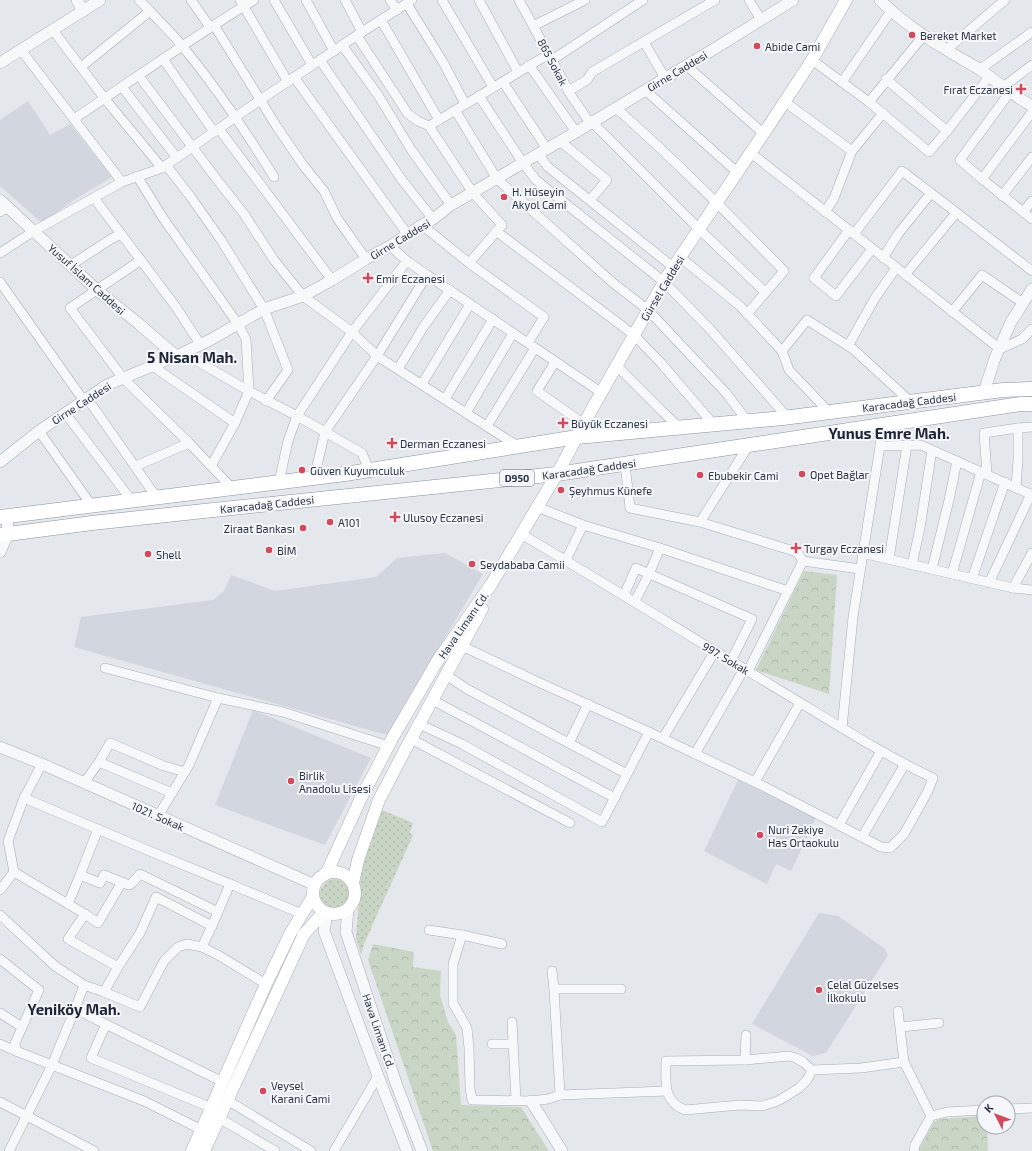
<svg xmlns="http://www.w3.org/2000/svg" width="1032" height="1151" font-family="'Exo 2',sans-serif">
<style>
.built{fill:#d2d6de}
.grass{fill:url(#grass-dots)}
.park{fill:url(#park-crowns)}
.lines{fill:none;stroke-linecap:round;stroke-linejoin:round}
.minor-casing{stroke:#a9aeb7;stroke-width:10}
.tertiary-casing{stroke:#a9aeb7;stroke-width:12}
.secondary-casing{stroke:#a9aeb7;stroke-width:13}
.trunk-casing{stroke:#8b94a3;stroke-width:15}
.minor{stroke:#f7f8fa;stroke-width:9}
.tertiary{stroke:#f7f8fa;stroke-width:11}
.secondary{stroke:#fff;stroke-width:12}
.trunk{stroke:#fff;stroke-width:14}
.poi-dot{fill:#d1495b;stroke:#f4f6f9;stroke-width:1.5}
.labels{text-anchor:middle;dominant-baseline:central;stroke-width:4;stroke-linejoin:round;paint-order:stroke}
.shield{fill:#f4f6f9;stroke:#676e7b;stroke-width:1}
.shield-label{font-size:10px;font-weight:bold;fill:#2b3445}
.poi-label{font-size:11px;fill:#2b3445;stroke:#f4f6f9;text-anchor:start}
.street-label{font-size:11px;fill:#2b3445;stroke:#f4f6f9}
.district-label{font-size:15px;font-weight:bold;fill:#1d2536;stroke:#f4f6f9}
</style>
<defs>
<pattern id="grass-dots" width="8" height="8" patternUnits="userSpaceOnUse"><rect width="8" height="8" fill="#c9d6c5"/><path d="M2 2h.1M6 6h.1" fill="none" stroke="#adb8ab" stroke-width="1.8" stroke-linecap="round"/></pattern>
<pattern id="park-crowns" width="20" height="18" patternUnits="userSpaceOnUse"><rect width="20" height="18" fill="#c9d6c5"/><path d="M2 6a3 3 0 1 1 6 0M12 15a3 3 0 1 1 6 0" fill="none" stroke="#adb8ab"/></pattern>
</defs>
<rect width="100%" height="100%" fill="#e4e7ec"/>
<g class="built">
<path d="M28 101 50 135 70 124 112 177 74 200 42 223 0 186V120Z"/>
<path d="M445 553 483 574 387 735 74 647 81 617 213 600 224 591 231 575 275 591 376 577 397 558Z"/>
<path d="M253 710 371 758 325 845 215 805Z"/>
<path d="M738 780 816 818 791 871 776 864 767 884 704 851Z"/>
<path d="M819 913 838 916 884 948 888 955 826 1053 813 1056 752 1024Z"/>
</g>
<g class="grass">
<path d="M382 810 413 823 410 833 413 835 364 944 361 955 356 938 361 875 366 849Z"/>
<circle cx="335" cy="894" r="15"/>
</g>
<g class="park">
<path d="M804 571 837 575 829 694 756 670Z"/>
<path d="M373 944 414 952 413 967 441 971 440 995 448 1022 456 1035 461 1105 521 1107 549 1151H433L368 960Z"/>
<path d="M984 1116V1127H987L988 1151H918L934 1122 939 1119Z"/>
</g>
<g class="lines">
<defs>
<g id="minor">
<path d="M191 0 210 27"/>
<path d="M240 0 288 82"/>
<path d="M274 0 312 65"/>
<path d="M306 0 334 51"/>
<path d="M345 0 362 32"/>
<path d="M390 0 397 10"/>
<path d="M442 0 493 87"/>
<path d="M479 0 518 72"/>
<path d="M519 0 572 97 590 123"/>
<path d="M749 0 761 20"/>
<path d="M407 4 443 62 465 104"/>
<path d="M150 11C161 23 173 34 183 47 217 88 246 132 274 177"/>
<path d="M381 20 439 120"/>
<path d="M214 25 277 127 303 165 324 191 337 218 366 259"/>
<path d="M533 26 585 0"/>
<path d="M52 29 105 99 162 168"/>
<path d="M357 36 408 114 418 121 429 126"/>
<path d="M644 42 665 78"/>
<path d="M342 45 378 95 412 151 451 205"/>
<path d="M21 50 122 182"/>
<path d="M946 50 1005 0"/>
<path d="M163 59 214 132"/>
<path d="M320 60 402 180 433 219"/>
<path d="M552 60 643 0"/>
<path d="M812 60 869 102 924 35"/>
<path d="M529 65 576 132"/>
<path d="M687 66 764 134"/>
<path d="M81 67 150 11 139 0"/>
<path d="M979 70 1032 32"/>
<path d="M139 76 218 181 244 214 274 260 303 296 352 332 377 356 519 447"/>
<path d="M294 77 408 235"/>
<path d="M503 82 547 149"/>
<path d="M842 82 891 11"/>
<path d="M122 87 177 158"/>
<path d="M1003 87 1032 65"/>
<path d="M645 90 738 173"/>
<path d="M568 91 587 80 592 72 715 0"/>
<path d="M1010 92 960 160 982 179 1032 219"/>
<path d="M479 96 523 163 536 180 664 282 709 328 788 418"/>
<path d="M785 102 852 151 834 198 825 212"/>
<path d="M869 102 929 152 947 131 886 79"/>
<path d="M616 108C675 160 729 215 784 271L747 314"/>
<path d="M455 110 497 179 612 282 648 310 726 393 748 422"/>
<path d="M74 119C134 79 193 37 254 0"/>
<path d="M592 122 699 229 765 292"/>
<path d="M219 129 332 280"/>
<path d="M947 131 989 77"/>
<path d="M560 141 607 180 590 200"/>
<path d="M852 151 883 113"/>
<path d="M751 153 1000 349 1022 339 1032 329"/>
<path d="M538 154 548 167 673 267"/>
<path d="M166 165 190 196 221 240 264 309 288 370 266 401"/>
<path d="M137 176 163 218 238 324 246 339 249 391 235 423"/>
<path d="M982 179 1032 112"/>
<path d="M1002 196 1032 157"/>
<path d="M94 198 176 307 200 344"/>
<path d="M0 212 8 207"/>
<path d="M1023 212 1032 201"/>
<path d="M422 225 469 263 544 317 528 343"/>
<path d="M849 230 814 278 836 296 872 249"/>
<path d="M496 231 634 335 661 363 714 425"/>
<path d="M854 234 902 171 931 193"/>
<path d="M0 253 34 231 122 182 162 168 260 100 362 32 412 0"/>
<path d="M680 257 740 306 782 351 789 370 829 412"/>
<path d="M883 258 898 234 931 193 1032 271"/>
<path d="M469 263 502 225 473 193 429 126 549 54"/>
<path d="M71 265 111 239 121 234"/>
<path d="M427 275 602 393"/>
<path d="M905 275 956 213"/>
<path d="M0 282 84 401"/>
<path d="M952 312 982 275 1023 303"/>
<path d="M848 346 875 298 896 268"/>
<path d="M782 351 807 320 853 349 911 402"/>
<path d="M183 353 249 391 297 416 362 453 369 470"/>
<path d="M555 362 537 391 584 424"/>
<path d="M151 365 235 423 211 466"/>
<path d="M617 366 663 412 680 428"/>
<path d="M398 369 424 326 450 290"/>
<path d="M422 384 470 304"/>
<path d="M87 398 157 498"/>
<path d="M445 399 493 319"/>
<path d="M65 413 132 501"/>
<path d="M466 413 513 333"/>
<path d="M487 426 535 348"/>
<path d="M39 431 92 506"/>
<path d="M189 443 232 488"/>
<path d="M749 445 700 522 797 552 803 561"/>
<path d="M880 446 921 445 1032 495"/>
<path d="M625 464 630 508 700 522"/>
<path d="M136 466 189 443 123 378 70 308 141 260"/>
<path d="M987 474 984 433 1018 428 1032 427"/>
<path d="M314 478 325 432 377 356 427 275 407 261"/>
<path d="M279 482 288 441 297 416 352 332 407 261 390 246"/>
<path d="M1016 487 1018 460V428"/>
<path d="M537 507 583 525 566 560"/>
<path d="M583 525 660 548 649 574 635 601"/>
<path d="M521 534C608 585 694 639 781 691 831 721 880 753 933 778L928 791 904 834 890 848 881 847 765 787 649 732"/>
<path d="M660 548 788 591"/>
<path d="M862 553 1013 588 1032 590"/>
<path d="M889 559 907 445"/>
<path d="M912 565 920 528 932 450"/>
<path d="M932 569 949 500 957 461"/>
<path d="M952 574 981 472"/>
<path d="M972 579 1005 482"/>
<path d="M989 583 1031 494"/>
<path d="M1013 588 1032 553"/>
<path d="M624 595 636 568 752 619 731 661"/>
<path d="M105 668 218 698 189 765 158 816"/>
<path d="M748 671 803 561 860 569"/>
<path d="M446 675 467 689 627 774"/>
<path d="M218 698 283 712 389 746"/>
<path d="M432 700C494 732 554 766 615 798"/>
<path d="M419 724 462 744 602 822 649 732 538 682 462 646"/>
<path d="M842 728 853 617 880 446 881 425"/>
<path d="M663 738 715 651"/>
<path d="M411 739 570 823"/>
<path d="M569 743 588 704"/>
<path d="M695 754 744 669"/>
<path d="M99 762 172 793"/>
<path d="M755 782 800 703"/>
<path d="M84 783 99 762 110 743 164 766 185 772"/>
<path d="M24 798 147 850 230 884"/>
<path d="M839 825 881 751"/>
<path d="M862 837 905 764"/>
<path d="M14 872 85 914 68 939 118 967 140 933 156 897 212 926 230 884 302 914"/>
<path d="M80 875 98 829"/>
<path d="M0 890 14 872 8 841 24 798 42 764"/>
<path d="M68 904 80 875 100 883 104 875 129 885 132 883 140 874 218 912"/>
<path d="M85 914 98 923 122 882"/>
<path d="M0 915 55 966 84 985 75 1009"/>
<path d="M429 930 462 935"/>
<path d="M502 944 462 935 453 964V1003L467 1028 469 1048 470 1088 472 1100 531 1101 548 1099 560 1095 667 1091"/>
<path d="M202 947 212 926"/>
<path d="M0 959 39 990 15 1043 16 1051 52 1065 9 1151"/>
<path d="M118 967 104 992 140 1007 164 961 178 947 187 944 202 947 218 955 266 984"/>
<path d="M552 971 554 989 560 1095"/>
<path d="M84 985 104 992"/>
<path d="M554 989H621"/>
<path d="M898 1011 904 1062 931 1116"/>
<path d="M0 1013 22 1027"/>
<path d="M512 1022 516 1100"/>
<path d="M106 1024 91 1058 212 1108"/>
<path d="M901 1027 939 1023"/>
<path d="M0 1044 16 1051"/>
<path d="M492 1044H512"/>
<path d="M745 1060 746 1035"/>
<path d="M812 1070 807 1080 799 1088 778 1101 762 1106 740 1105 685 1110C662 1101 666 1082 666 1061L745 1060 789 1056 796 1058 803 1062 812 1070 861 1068 904 1062"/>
<path d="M227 1100 311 1151"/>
<path d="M0 1102 94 1151"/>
<path d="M1008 1109 1032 1108"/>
<path d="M219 1118 275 1151"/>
<path d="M202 1130 144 1101 52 1065 75 1009 223 1082"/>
<path d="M334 1151 378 1076"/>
<path d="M914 1151 915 1145 931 1116 947 1112 984 1110"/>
</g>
<g id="tertiary">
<path d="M77 0 83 11"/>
<path d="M880 0C900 20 923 36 947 50 957 57 968 62 979 69 997 81 1013 96 1032 106"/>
<path d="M0 63 100 0"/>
<path d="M0 200 97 290 139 324 176 356"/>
<path d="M984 392 995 358 1011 322 1032 289"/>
<path d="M0 462 39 431 107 385 183 353 210 340 264 309 303 296 332 280 366 259 390 246 422 225 433 219 451 205 576 132 714 49 793 0"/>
<path d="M0 552 8 534 7 516"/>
<path d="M0 747 42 764 315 885"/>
<path d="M348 909 346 932 397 1086 422 1151"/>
<path d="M327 913 324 931 378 1076 407 1151"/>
<path d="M531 1101 562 1151"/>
</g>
<g id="secondary">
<circle cx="334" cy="893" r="21"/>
<path d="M324 875 327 872 361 798 393 737 438 660 492 583 557 474 592 409 668 275 770 124 812 60 846 0"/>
<path d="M353 883 358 860 379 800 405 750 482 609"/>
<path d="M192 1151 266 984 290 934 313 896"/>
<path d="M204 1151 304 934 324 912"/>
</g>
<g id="trunk">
<path d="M0 517 345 474 577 437 783 418 1003 390 1032 389"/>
<path d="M0 535 92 523 204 511 557 474 1021 404H1032"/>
</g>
</defs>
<use href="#minor" class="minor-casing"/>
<use href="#tertiary" class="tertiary-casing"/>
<use href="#secondary" class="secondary-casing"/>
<use href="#trunk" class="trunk-casing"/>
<use href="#minor" class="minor"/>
<use href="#tertiary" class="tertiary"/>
<use href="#secondary" class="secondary"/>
<use href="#trunk" class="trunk"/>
</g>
<g class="poi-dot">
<circle cx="912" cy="35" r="4"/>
<circle cx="757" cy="46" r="4"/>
<path d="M1019 83h4v4h4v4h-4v4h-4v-4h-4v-4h4z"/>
<circle cx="504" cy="197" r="4"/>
<path d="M366 272h4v4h4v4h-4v4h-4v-4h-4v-4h4z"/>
<path d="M561 417h4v4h4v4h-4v4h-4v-4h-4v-4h4z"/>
<path d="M390 437h4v4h4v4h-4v4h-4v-4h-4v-4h4z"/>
<circle cx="302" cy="470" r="4"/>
<circle cx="802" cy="474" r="4"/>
<circle cx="700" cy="475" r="4"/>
<circle cx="561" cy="490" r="4"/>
<path d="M393 511h4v4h4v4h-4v4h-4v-4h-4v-4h4z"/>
<circle cx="330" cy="522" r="4"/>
<circle cx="303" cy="528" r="4"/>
<path d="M794 542h4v4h4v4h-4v4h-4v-4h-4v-4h4z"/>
<circle cx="269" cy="550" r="4"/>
<circle cx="148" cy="554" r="4"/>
<circle cx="472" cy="564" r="4"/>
<circle cx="291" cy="781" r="4"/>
<circle cx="760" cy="835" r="4"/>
<circle cx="819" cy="990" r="4"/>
<circle cx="263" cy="1091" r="4"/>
</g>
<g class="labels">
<rect class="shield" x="500" y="470" width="34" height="16" rx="3"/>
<g class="shield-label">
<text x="517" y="478">D950</text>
</g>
<g class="poi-label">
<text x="920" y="35">Bereket Market</text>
<text x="765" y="46">Abide Cami</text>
<text x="1013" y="89" text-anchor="end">Fırat Eczanesi</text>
<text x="512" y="191">H. Hüseyin<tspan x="512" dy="13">Akyol Cami</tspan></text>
<text x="376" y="278">Emir Eczanesi</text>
<text x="571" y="423">Büyük Eczanesi</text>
<text x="400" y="443">Derman Eczanesi</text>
<text x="310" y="470">Güven Kuyumculuk</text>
<text x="810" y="474">Opet Bağlar</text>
<text x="708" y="475">Ebubekir Cami</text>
<text x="569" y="490">Şeyhmus Künefe</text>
<text x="403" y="517">Ulusoy Eczanesi</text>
<text x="338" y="522">A101</text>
<text x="295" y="528" text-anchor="end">Ziraat Bankası</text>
<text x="804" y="548">Turgay Eczanesi</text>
<text x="277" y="550">BİM</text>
<text x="156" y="554">Shell</text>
<text x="480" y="564">Seydababa Camii</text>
<text x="299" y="775">Birlik<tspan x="299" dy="13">Anadolu Lisesi</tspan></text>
<text x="768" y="829">Nuri Zekiye<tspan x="768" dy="13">Has Ortaokulu</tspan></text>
<text x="827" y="984">Celal Güzelses<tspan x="827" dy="13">İlkokulu</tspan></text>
<text x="271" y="1085">Veysel<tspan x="271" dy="13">Karani Cami</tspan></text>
</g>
<g class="street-label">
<text transform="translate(553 62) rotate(62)">865 Sokak</text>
<text transform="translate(677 71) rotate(-31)">Girne Caddesi</text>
<text transform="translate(400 239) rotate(-31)">Girne Caddesi</text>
<text transform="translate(87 279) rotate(42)">Yusuf İslam Caddesi</text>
<text transform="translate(662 288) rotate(-59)">Gürsel Caddesi</text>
<text transform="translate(909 402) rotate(-7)">Karacadağ Caddesi</text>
<text transform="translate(81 403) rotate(-33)">Girne Caddesi</text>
<text transform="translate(589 469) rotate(-8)">Karacadağ Caddesi</text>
<text transform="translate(267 504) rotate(-6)">Karacadağ Caddesi</text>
<text transform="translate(463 625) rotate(-55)">Hava Limanı Cd.</text>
<text transform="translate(726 658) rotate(31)">997. Sokak</text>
<text transform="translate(158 816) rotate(24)">1021. Sokak</text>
<text transform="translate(379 1031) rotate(71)">Hava Limanı Cd.</text>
</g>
<g class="district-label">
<text x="192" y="357">5 Nisan Mah.</text>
<text x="889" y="433">Yunus Emre Mah.</text>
<text x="74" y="1009">Yeniköy Mah.</text>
</g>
</g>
<g transform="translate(996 1115) rotate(312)"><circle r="19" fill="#f4f6f9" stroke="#a4a8b1"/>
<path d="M0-3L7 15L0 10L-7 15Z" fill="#d1495b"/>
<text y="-6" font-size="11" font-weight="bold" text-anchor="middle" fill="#2b3445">K</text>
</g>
</svg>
